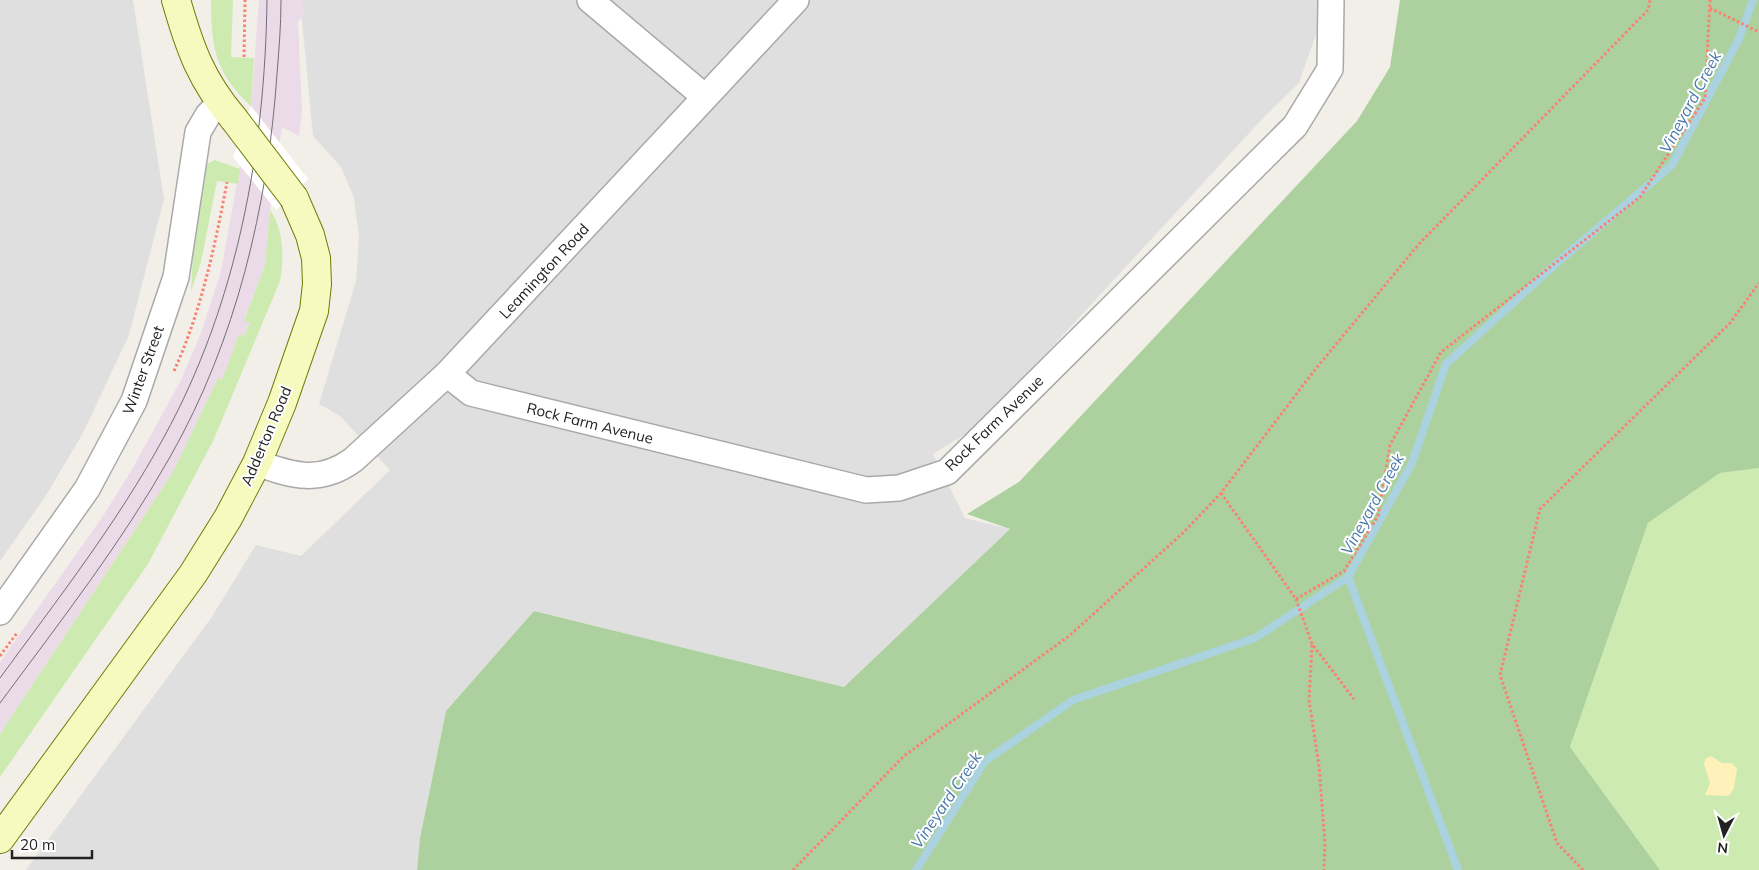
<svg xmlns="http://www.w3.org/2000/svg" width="1759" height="870" font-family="Mulish,sans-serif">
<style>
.residential{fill:#e0dfdf}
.industrial{fill:#ebdbe8}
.grass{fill:#cdebb0}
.forest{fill:#add19e}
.sand{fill:#fff1ba}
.pier{fill:#fff}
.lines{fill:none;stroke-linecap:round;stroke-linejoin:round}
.stream{stroke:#aad3df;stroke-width:8}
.street-casing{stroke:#a9a9a9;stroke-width:28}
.secondary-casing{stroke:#707d05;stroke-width:30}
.path{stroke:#fa8072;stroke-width:3;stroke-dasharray:2.5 2.5;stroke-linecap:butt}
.street{stroke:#fff;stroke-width:25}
.secondary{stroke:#f7fabf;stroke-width:28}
.tram{stroke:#707070;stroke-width:1}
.secondary-bridge-casing{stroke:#707d05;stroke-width:30;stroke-linecap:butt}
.secondary-bridge{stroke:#f7fabf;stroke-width:28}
.labels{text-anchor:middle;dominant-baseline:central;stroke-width:4;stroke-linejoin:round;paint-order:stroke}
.street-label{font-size:15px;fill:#222;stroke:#fff}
.water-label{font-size:16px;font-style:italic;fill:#4a7aab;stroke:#fff}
</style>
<rect width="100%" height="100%" fill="#f2efe9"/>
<g class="residential">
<path d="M0 0H133L164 199 129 335 83 433 45 497 0 561Z"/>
<path d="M300 0H1323L1322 17 1299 83 1264 117 980 425 933 454 965 518 1010 529 844 687 534 611 446 711 420 838 417 870H26L211 618 256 545 301 556 390 470 340 416 319 404 356 281 359 237 354 198 341 167 313 136Z"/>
</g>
<path class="industrial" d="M259 0H298L303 3 305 15 298 21 302 112 299 136 282 127 270 210 265 265 244 320 250 322 244 336 239 334 222 380 218 378 173 472 0 734V662L103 516 131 471 180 382 201 333 221 271 251 106Z"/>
<g class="grass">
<path d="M211 0H233L231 57 254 58 251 106C215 73 211 47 211 0Z"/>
<path d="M215 160 240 169 238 184 217 181 201 262 191 291 193 253 207 164Z"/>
<path d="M270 210C284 229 284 259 280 281L214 439 148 564 0 777V734L173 472 218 378 222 380 239 334 244 336 250 322 244 321 265 265Z"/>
<path d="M1759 468V870H1660L1570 747 1648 523 1720 473Z"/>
</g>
<path class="forest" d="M1400 0H1759V468L1720 473 1648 523 1570 747 1660 870H417L420 838 446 711 534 611 844 687 1010 529 967 514 1019 482 1357 121 1390 67Z"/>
<path class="sand" d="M1711 756 1722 763H1732L1737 769 1734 788 1729 796 1705 795 1710 783 1704 764 1705 759Z"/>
<path class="pier" d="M251 106 308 179 276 210 233 157Z"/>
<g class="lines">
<g class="stream">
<path d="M1348 577 1458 870"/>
<path d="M916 870 985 761 1073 700 1255 638 1348 577 1412 463 1446 364 1559 261 1672 165 1739 39 1753 0"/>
</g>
<defs>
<g id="street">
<path d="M590 0 705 97"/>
<path d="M447 374 471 393 866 490 899 488 947 472 1295 126 1330 69 1331 0"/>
<path d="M257 463C293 476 320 484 353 460L447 374 796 0"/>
<path d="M0 612 87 489 134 401 176 277 198 132 208 115 220 103"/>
</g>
<g id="secondary">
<path d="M176 0C190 49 201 80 234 119"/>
<path d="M0 839 193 574 228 518 257 463 282 403 314 311 317 284 316 258 310 235 294 198"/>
</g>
</defs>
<use href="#street" class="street-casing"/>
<use href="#secondary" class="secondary-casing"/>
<g class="path">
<path d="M1710 8 1759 32"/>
<path d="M244 57 245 0"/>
<path d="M174 371C201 312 215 246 227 182"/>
<path d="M1221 493 1296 599 1312 644 1354 699"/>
<path d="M1296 599 1344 571 1378 516 1390 445 1441 352 1640 197 1705 98 1710 0"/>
<path d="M1312 645 1309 700 1319 766 1325 843 1324 870"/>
<path d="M0 656 17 633"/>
<path d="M793 870 904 756 1069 636 1184 532 1221 493 1314 371 1419 244 1648 10 1650 0"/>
<path d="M1583 870 1557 843 1500 675 1540 509 1730 323 1759 283"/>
</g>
<use href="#street" class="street"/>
<use href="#secondary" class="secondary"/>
<g class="tram">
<path d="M0 678C57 600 118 522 164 437 237 304 265 151 267 0"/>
<path d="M0 703C59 623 121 544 170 457 236 341 268 206 277 74 279 49 281 25 281 0"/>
</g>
<defs>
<path id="secondary-bridge" d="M234 119 294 198"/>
</defs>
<use href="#secondary-bridge" class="secondary-bridge-casing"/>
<use href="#secondary-bridge" class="secondary-bridge"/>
</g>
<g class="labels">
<g class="street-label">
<text transform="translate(544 271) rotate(-47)">Leamington Road</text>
<text transform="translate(143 370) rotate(-70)">Winter Street</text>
<text transform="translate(590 423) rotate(14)">Rock Farm Avenue</text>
<text transform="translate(994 423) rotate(-44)">Rock Farm Avenue</text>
<text transform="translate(266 436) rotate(-67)">Adderton Road</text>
</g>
<g class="water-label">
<text transform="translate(1690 102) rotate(-62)">Vineyard Creek</text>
<text transform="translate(1372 504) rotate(-61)">Vineyard Creek</text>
<text transform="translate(946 800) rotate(-56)">Vineyard Creek</text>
</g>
</g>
<g transform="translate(1724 835) rotate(186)" stroke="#ffffff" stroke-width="4" paint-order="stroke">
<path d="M0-4L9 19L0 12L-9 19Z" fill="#222222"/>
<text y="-8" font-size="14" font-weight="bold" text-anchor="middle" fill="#222222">N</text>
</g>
<path d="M12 850v8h80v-8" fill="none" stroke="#222222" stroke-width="2.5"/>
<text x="20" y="850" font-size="15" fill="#222222" stroke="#ffffff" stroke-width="4" paint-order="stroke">20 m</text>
</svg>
